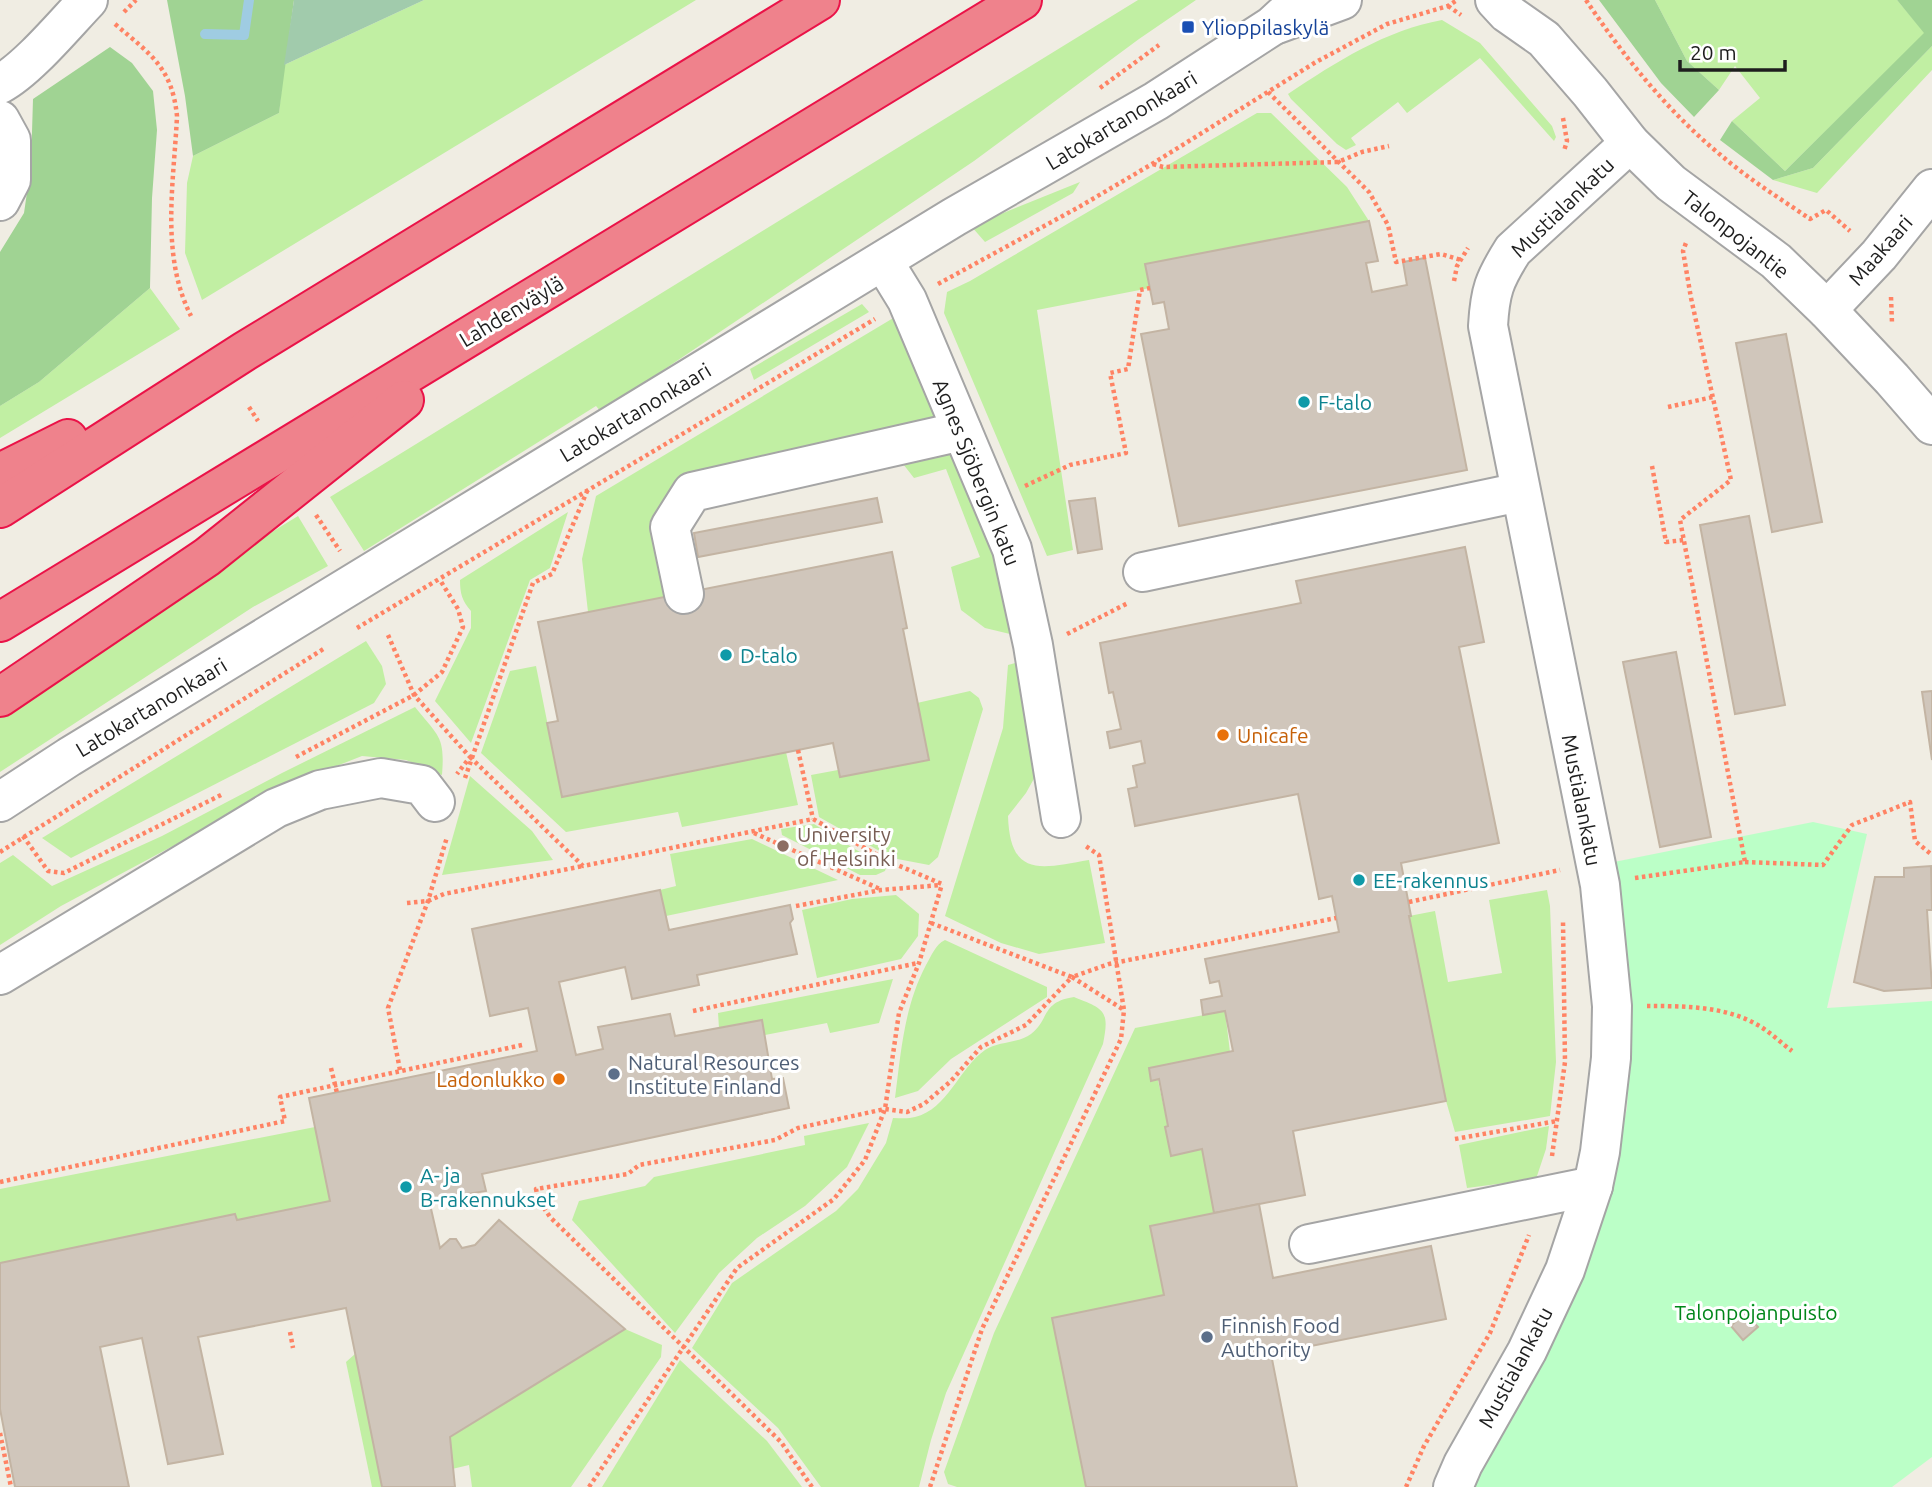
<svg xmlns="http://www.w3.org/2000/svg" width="1932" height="1487" font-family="Ubuntu,sans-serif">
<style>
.grass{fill:#c1efa3}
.forest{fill:#a0d393}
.cemetery{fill:#a1cbac}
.park{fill:#bbffc7}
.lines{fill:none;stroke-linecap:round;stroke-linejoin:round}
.stream{stroke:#9fcce2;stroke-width:10}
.building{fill:#d0c6bb;stroke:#c3b4a3;stroke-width:2}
.minor-casing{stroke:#a5a5a5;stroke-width:42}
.highway-casing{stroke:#ea1348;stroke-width:42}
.path{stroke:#ff8364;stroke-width:4.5;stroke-dasharray:3.5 3.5;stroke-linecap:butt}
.minor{stroke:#fff;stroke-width:38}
.highway{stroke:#ef828c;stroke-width:38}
.transit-dot{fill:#1a4fb4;stroke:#fff;stroke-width:2.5}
.culture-dot{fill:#0f9aa8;stroke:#fff;stroke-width:2.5}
.food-dot{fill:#e8710a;stroke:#fff;stroke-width:2.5}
.education-dot{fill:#8d6e63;stroke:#fff;stroke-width:2.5}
.service-dot{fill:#5c6f8a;stroke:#fff;stroke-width:2.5}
.labels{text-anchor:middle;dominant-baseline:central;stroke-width:6;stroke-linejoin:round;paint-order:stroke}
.transit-label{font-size:21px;fill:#164399;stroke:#fff;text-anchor:start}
.street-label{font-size:21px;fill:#1e1e1e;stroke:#fff}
.culture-label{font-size:21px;fill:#0d838f;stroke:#fff;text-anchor:start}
.food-label{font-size:21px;fill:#c56008;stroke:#fff;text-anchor:start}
.education-label{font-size:21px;fill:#785e54;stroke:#fff;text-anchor:start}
.service-label{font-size:21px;fill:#4e5e75;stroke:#fff;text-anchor:start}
.park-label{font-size:21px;fill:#018619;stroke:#fff}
</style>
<rect width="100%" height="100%" fill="#f0ede3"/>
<g class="grass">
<path d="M424 0H696L202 300 185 253 187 183 193 156 279 113 284 65Z"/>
<path d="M1138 0H1196L1139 39 974 161 601 412 596 406 364 551 330 497Z"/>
<path d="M1655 0H1897L1925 33 1785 171 1732 121 1760 98 1735 66 1719 90 1687 61Z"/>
<path d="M1442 20 1480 43 1552 126 1556 137 1554 141 1480 58 1407 113 1398 102 1351 138 1356 145 1346 150 1337 144 1291 99 1288 94C1336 62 1386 30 1442 20Z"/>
<path d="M1932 46V70L1817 193 1773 180 1813 168Z"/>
<path d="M1257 113H1271L1347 187 1369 221 1146 264 1150 288 1037 310 1073 550 1047 556 944 313 947 292 970 281Z"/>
<path d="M1080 182 1073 193 985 242 971 226Z"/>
<path d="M150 288 180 329 0 438V406L39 382Z"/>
<path d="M862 304 869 312 754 380 750 369Z"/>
<path d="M895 317 943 419 683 488 656 510 673 596 588 612 582 559 596 496Z"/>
<path d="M946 442 996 551 1010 634 985 628 961 610 951 567 980 557 946 469 914 478 896 455Z"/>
<path d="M568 512 550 568 530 580 471 743 435 701 471 628V611C462 601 460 593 460 580Z"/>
<path d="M298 516 328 566 253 607 0 772V710L189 583Z"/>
<path d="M366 641 382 666 386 684 374 703 71 858 42 838Z"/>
<path d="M1022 661 1036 775 1026 793 1008 816C1010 879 1042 868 1089 860L1105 943 1039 954 1001 943 945 916 1003 728 1008 665Z"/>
<path d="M536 666 562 796 786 752 798 805 682 827 678 812 566 832 481 753 510 671Z"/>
<path d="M970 691 979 698 983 709 938 857 929 865 892 858 819 817 811 775 838 770 840 777 917 703Z"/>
<path d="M415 707C439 737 445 736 442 775L406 760 362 756 283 787 61 906 0 945V863L13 855 52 886 162 836 282 773Z"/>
<path d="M470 776 532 831 553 860 442 875Z"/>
<path d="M814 824 886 868 885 871 876 875H860L782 835 781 829Z"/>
<path d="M752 839 838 880 666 916 660 890 676 886 670 854Z"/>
<path d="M1547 890 1550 906 1556 1062 1550 1116 1455 1132 1446 1101 1409 916 1435 911 1448 982 1502 973 1489 900Z"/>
<path d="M896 895 919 914 918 936 901 959 817 978 802 910 852 899Z"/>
<path d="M945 940 1047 987V997L951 1059 918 1091 895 1098C901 1052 904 1007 926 965 932 955 935 945 945 940Z"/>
<path d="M893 979 879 1023 830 1033 827 1023 765 1035 761 1020 719 1028 718 1013Z"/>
<path d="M1074 997C1104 1009 1110 1010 1103 1044L946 1393 931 1440 919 1487H821L778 1428 692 1348 732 1283 836 1211 858 1189 886 1143 893 1118C900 1118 908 1119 915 1117 948 1109 959 1068 985 1050 998 1041 1017 1044 1031 1034 1050 1019 1041 1002 1074 997Z"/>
<path d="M1225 1011 1230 1052 1149 1068 1151 1080 1157 1076 1168 1126 1165 1127 1171 1155 1202 1149 1214 1213 1150 1226 1164 1295 1086 1487H957L948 1484 944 1472 994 1333 1135 1028Z"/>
<path d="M869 1123 847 1167 805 1206 757 1238 719 1273 675 1333 572 1220 579 1201 645 1186 654 1177 805 1145 804 1136Z"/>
<path d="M1549 1126 1546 1149 1536 1179 1467 1188 1459 1145Z"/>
<path d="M315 1127 330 1201 237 1220 235 1214 0 1263V1189Z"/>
<path d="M625 1329 662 1345 661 1357 571 1487H472L469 1465 452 1469 450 1437Z"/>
<path d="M355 1354 382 1487H372L346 1362Z"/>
<path d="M680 1360 767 1441 802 1487H602Z"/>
</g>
<g class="forest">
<path d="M167 0H294L279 113 193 156 185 96Z"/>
<path d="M1599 0H1655L1687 61 1719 90 1694 117 1661 83Z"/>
<path d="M1897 0H1932V46L1813 168 1773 180 1720 140 1732 121 1785 171 1924 33Z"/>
<path d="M110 47 132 63 153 91 157 130 152 198 150 288 39 382 0 406V252L24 213 31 165 33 99Z"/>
</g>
<path class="cemetery" d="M294 0H424L284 65Z"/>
<path class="park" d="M1813 822 1867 834 1827 1008 1932 1001V1457L1892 1487H1474L1500 1434 1610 1182 1627 1108 1631 1028 1614 862Z"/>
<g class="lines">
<path class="stream" d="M205 34 244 35 249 0"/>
</g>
<g class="building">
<path d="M1369 221 1378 261 1366 263 1372 292 1407 285 1403 262 1425 258 1467 470 1179 526 1141 334 1169 329 1164 302 1153 304 1145 264Z"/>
<path d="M1786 334 1822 522 1772 532 1736 343Z"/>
<path d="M877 498 882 522 698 557 694 533Z"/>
<path d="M1095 498 1102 549 1078 553 1069 501Z"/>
<path d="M1749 516 1785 705 1735 714 1700 525Z"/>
<path d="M1465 547 1484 642 1459 647 1499 843 1401 863 1411 916H1409L1446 1101 1293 1131 1305 1195 1214 1213 1202 1149 1171 1156 1165 1127 1168 1126 1159 1079 1151 1081 1149 1068 1233 1051 1225 1011 1203 1015 1201 1000 1222 996 1219 981 1210 983 1205 959 1339 932 1332 896 1319 899 1298 794 1135 826 1128 789 1137 787 1133 766 1145 763 1141 741 1110 748 1107 732 1121 729 1113 692 1109 693 1100 643 1301 603 1296 581Z"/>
<path d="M892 552 907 628 903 629 929 760 840 777 833 743 562 797 547 723 558 721 538 622Z"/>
<path d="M1676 652 1711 837 1660 847 1623 662Z"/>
<path d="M1932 691V760L1922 692Z"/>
<path d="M1931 866 1932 910H1927L1932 988 1884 991 1854 982 1875 877H1904V868Z"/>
<path d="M660 890 669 930 790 905 793 919 790 923 797 954 697 975 699 985 632 999 625 967 559 982 576 1055 603 1049 598 1027 670 1014 675 1036 762 1020 772 1079 783 1078 789 1108 482 1174 486 1191 429 1200 440 1248 450 1239H456L462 1248 475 1245 499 1220 625 1329 450 1437 455 1487H382L346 1308 198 1337 223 1454 168 1464 142 1338 100 1347 129 1487H15L0 1409V1263L235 1214 237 1220 330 1201 309 1098 537 1051 528 1008 490 1016 472 929Z"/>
<path d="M1259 1204 1273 1278 1431 1246 1446 1319 1271 1354 1297 1487H1086L1052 1318 1164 1295 1150 1226Z"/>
<path d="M1745 1313 1758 1327 1743 1340 1731 1326Z"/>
</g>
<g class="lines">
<defs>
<g id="minor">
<path d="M1495 0 1507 13 1544 39 1590 92 1630 143 1671 183 1776 261 1827 310 1892 379 1932 425"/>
<path d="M1277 24 1342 0"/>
<path d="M0 84C28 69 65 24 88 0"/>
<path d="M0 120 11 140V180L0 201"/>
<path d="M883 261 907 300 1012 549 1033 645 1061 818"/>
<path d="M1827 310 1879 255 1932 189"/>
<path d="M1143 572 1520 492"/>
<path d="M684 594 670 527 692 492 962 431"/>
<path d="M0 802 69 757 954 217 1156 101 1272 26 1300 0"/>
<path d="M0 975 276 808 320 790 381 778 422 785 435 802"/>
<path d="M1309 1244 1593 1186"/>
<path d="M1453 1487 1463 1464 1527 1351 1565 1270 1593 1186 1600 1152 1611 1058 1612 1006 1600 885 1488 326C1490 291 1494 280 1513 250L1630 143"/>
</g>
<g id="highway">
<path d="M0 473 68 439"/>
<path d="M0 508 245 351 820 0"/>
<path d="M0 622 1022 0"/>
<path d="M0 697 207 557 404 400"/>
</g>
</defs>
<use href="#minor" class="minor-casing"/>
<use href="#highway" class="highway-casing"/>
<g class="path">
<path d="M1586 0C1624 57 1669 113 1723 157 1750 180 1781 199 1810 219L1826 210 1850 231"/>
<path d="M1448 6 1461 15"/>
<path d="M124 12 136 0"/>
<path d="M115 24C150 54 172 67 177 116 174 182 160 255 191 316"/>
<path d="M1100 88 1159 45"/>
<path d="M1268 92 1369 192 1388 225 1396 262 1441 254 1461 260"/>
<path d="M1563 118 1567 141 1564 151"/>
<path d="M1153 164 1163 167 1338 162 1362 152 1389 146"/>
<path d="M1454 281 1457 266 1468 248"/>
<path d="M938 284 1079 207 1152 164 1316 62 1387 24 1448 6 1457 0"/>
<path d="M1891 297 1892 323"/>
<path d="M249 407 258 421"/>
<path d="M1668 407 1713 397"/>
<path d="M1652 466 1666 542 1684 540"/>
<path d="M1025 486 1070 465 1126 453 1110 373 1128 369 1140 290 1150 288"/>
<path d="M316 515 340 551"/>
<path d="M357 628 875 319"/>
<path d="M1067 634 1128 603"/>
<path d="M388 635 414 695 470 757 457 774"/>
<path d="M798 750 813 819"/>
<path d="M296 757 414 695 442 672 463 627 458 609 440 580"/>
<path d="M470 757 583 866 813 819 888 861 942 884"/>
<path d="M465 778 533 583 552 574 588 489"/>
<path d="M754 833 880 889"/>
<path d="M23 836 48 871 64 873 223 794"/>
<path d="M0 852 325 648"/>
<path d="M1745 862 1823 865 1852 825 1910 802 1915 841 1932 855"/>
<path d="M1635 878 1745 862 1680 520 1731 480 1691 298 1683 251 1687 240"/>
<path d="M1409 902 1560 870"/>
<path d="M407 903 428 901 444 894 583 866"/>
<path d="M796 906 881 890 941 885"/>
<path d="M931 923 1072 977 1109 964 1336 918"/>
<path d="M1647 1006C1682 1006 1724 1006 1756 1024 1769 1031 1780 1042 1792 1051"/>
<path d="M693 1011 918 963"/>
<path d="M331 1068 337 1093"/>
<path d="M400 1070 388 1008 428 901 447 837"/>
<path d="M1455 1139 1557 1121"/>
<path d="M1552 1156 1565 1062 1563 921"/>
<path d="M0 1182 285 1121 280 1097 522 1045"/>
<path d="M290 1332 293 1348"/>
<path d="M0 1433 11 1487"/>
<path d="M589 1487 737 1268 834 1199 865 1160 885 1109 899 1013 919 963 942 884"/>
<path d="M812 1487 781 1442 550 1217 538 1199 536 1189 628 1174 639 1165 775 1140 798 1128 885 1109 907 1112 924 1104 951 1081 981 1047 1026 1025 1072 977 1124 1010"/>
<path d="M930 1487 982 1329 1121 1039 1124 1010 1099 855 1084 845"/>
<path d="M1406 1487 1424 1446 1490 1333 1529 1235"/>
</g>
<use href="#minor" class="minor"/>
<use href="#highway" class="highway"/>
</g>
<rect class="transit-dot" x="1181" y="20" width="14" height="14" rx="3.5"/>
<g class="culture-dot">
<circle cx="1304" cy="402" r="7"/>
<circle cx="726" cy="655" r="7"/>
<circle cx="1359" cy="880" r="7"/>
<circle cx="406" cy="1187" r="7"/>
</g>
<g class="food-dot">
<circle cx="1223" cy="735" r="7"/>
<circle cx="559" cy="1079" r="7"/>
</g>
<circle class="education-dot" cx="783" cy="846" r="7"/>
<g class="service-dot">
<circle cx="614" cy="1074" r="7"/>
<circle cx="1207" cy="1337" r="7"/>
</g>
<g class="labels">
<g class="transit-label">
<text x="1202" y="27">Ylioppilaskylä</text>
</g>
<g class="street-label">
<text transform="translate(1121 120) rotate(-31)">Latokartanonkaari</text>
<text transform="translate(1562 207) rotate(-44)">Mustialankatu</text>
<text transform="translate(1736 234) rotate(38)">Talonpojantie</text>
<text transform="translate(1880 250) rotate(-49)">Maakaari</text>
<text transform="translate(511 311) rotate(-31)">Lahdenväylä</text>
<text transform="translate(635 412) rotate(-31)">Latokartanonkaari</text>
<text transform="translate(977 472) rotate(68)">Agnes Sjöbergin katu</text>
<text transform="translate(151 707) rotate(-31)">Latokartanonkaari</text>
<text transform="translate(1582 800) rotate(79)">Mustialankatu</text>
<text transform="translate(1515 1367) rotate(-62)">Mustialankatu</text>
</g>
<g class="culture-label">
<text x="1318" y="402">F-talo</text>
<text x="740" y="655">D-talo</text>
<text x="1373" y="880">EE-rakennus</text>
<text x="420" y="1175">A- ja<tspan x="420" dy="24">B-rakennukset</tspan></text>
</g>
<g class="food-label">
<text x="1237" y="735">Unicafe</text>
<text x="545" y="1079" text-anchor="end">Ladonlukko</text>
</g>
<g class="education-label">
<text x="797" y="834">University<tspan x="797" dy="24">of Helsinki</tspan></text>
</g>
<g class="service-label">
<text x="628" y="1062">Natural Resources<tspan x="628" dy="24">Institute Finland</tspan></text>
<text x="1221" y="1325">Finnish Food<tspan x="1221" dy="24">Authority</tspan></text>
</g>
<g class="park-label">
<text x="1756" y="1312">Talonpojanpuisto</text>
</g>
</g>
<path d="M1680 60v10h105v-10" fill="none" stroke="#1e1e1e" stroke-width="3.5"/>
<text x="1690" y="60" font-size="21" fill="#1e1e1e" stroke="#ffffff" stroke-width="5" paint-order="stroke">20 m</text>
</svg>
